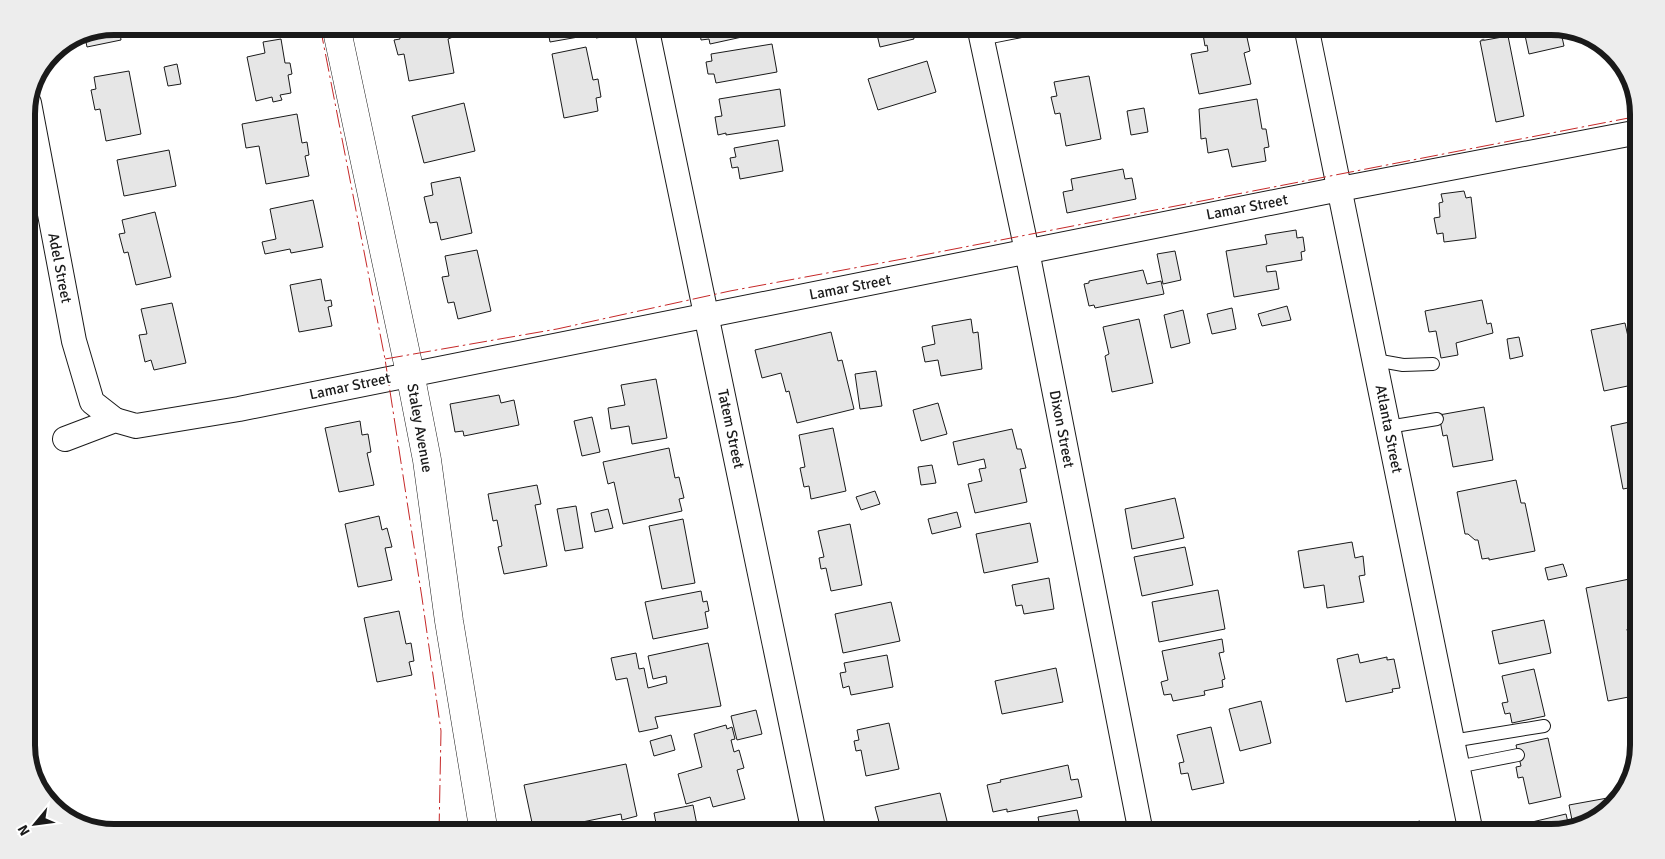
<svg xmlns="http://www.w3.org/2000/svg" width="1665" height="859" font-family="Signika,sans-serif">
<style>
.building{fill:#e6e6e6;stroke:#1a1a1a}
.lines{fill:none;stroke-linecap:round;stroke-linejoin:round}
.lane-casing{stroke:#1a1a1a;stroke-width:14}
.street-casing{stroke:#1a1a1a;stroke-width:26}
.secondary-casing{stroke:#1a1a1a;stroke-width:29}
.path{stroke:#5f5f5f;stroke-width:3;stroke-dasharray:4 2.5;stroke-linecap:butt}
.lane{stroke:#fff;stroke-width:12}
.street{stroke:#fff;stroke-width:24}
.secondary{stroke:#fff;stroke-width:28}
.power{stroke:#c62828;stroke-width:1;stroke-dasharray:18 4 2.5 4;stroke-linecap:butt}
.labels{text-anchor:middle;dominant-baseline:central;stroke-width:4;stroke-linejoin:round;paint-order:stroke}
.street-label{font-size:15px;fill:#1a1a1a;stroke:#fff}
.rim{fill:none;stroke:#1a1a1a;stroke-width:6}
</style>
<rect width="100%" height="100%" fill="#fff"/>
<g class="building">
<path d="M119 26 121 40 87 47 84 32Z"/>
<path d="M398 26H451L453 37 448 39 454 73 409 81 404 54 398 55 394 40 400 39Z"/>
<path d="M547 26H582L584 36 550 42Z"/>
<path d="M593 26H618L620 34 596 38Z"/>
<path d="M699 26H740L742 37 710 44 709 39 701 40Z"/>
<path d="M875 26H911L914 39 880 47Z"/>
<path d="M1209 26H1240L1242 33H1246L1250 51 1244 53 1251 84 1199 94 1191 54 1208 51 1207 45 1205 46 1202 28Z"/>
<path d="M1523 26 1560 28 1564 46 1529 54Z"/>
<path d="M1508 36 1524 116 1496 122 1480 41Z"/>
<path d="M281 39 285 63H290L292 74 288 75 291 93 280 95 282 100 273 102 272 97 256 101 247 57 265 53 263 42Z"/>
<path d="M772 44 777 72 716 83 714 74H708L706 62 712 61 711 54Z"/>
<path d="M586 47 593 80 598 79 601 97 596 98 598 111 564 118 552 54Z"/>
<path d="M927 61 936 92 878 110 868 79Z"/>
<path d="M177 64 181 84 168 86 164 67Z"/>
<path d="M129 71 141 134 106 141 100 109 95 110 91 90 96 89 94 77Z"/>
<path d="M1089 76 1101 139 1066 146 1060 113 1055 114 1051 97 1057 96 1054 82Z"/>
<path d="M780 89 785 126 726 135V133L718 135 715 117 722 116 719 99Z"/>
<path d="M1257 99 1262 129H1266L1269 147 1264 148 1266 161 1232 167 1228 149 1208 153 1206 138 1201 139 1199 109Z"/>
<path d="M464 103 475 151 424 163 412 116Z"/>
<path d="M1144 108 1148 132 1131 135 1127 111Z"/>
<path d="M297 114 302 143 307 142 309 155 305 156 309 176 266 184 259 146 246 148 242 124Z"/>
<path d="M778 140 783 171 740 179 738 167 732 168 730 158 736 157 734 148Z"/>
<path d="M169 150 176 186 124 196 117 160Z"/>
<path d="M1123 169 1125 179 1132 178 1136 199 1067 213 1063 192 1073 190 1071 179Z"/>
<path d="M460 177 472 233 441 240 437 222 430 223 424 197 433 195 431 183Z"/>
<path d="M1464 191 1466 198 1471 197 1476 238 1444 242 1443 233 1437 234 1434 218 1440 217 1439 203 1443 202 1441 194Z"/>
<path d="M313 200 323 247 291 253 290 249 265 254 262 242 276 239 270 209Z"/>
<path d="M155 212 171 277 136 285 128 252 124 253 119 234 125 233 122 220Z"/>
<path d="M1296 230 1297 238 1303 237 1305 251 1301 252 1302 260 1266 266 1267 272 1276 271 1279 289 1234 297 1226 251 1267 244 1265 235Z"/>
<path d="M477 250 491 311 458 319 454 302 448 303 442 277 449 276 445 256Z"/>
<path d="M1175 251 1181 280 1163 284 1157 254Z"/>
<path d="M1143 270 1147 284 1161 281 1164 294 1095 308 1094 305 1089 306 1084 284 1089 283V281Z"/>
<path d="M321 279 325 301 331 300 332 306 328 307 332 326 299 332 290 285Z"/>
<path d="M1482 300 1487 324 1491 323 1493 333 1456 343 1458 355 1441 358 1436 331 1429 332 1425 311Z"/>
<path d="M172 303 186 363 154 370 151 360 145 362 139 335 147 334 141 309Z"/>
<path d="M1287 306 1291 320 1262 326 1258 314Z"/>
<path d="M1232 308 1236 329 1212 334 1207 314Z"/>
<path d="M1183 310 1190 343 1171 348 1164 315Z"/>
<path d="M971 319 973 333 978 332 982 369 941 376 938 360 925 362 922 347 935 344 932 326Z"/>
<path d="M1139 319 1153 383 1112 392 1105 356 1109 354 1103 327Z"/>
<path d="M1625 323 1632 355 1637 354 1639 361V373L1635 374 1637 384 1604 391 1591 330Z"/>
<path d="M831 332 838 361 842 360 854 409 797 423 789 391 786 392 781 373 762 378 755 350Z"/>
<path d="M1519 337 1523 356 1510 359 1507 339Z"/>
<path d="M876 371 882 406 860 409 855 374Z"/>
<path d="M656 379 667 438 632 444 629 426 611 429 608 408 625 405 621 385Z"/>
<path d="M26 383H30L33 399 28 400 32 416 26 417Z"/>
<path d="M499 395 501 403 514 400 519 425 464 436 463 431 455 432 450 404Z"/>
<path d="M938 403 947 434 921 441 913 410Z"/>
<path d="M1484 407 1493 460 1453 467 1447 435 1443 436 1439 415Z"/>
<path d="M592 417 600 452 582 456 574 421Z"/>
<path d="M1639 420V486L1623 489 1611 426Z"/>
<path d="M360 421 362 435 368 434 371 452 367 453 374 485 339 492 325 428Z"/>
<path d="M833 428 846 491 811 499 809 486 804 487 800 468 805 467 799 435Z"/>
<path d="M1012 429 1017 449H1021L1026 468 1020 469 1027 502 975 513 968 484 982 481 979 469 986 468 984 459 958 465 953 442Z"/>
<path d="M669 448 675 478 679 477 684 498 679 499 682 511 623 524 614 482 608 484 603 462Z"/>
<path d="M932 465 936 483 921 485 918 467Z"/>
<path d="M1516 480 1521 503H1525L1535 551 1489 560V558L1482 559 1478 540H1475L1468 534H1465L1457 492Z"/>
<path d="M537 485 541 504 535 505 547 566 504 574 498 547 502 546 497 520 493 521 488 494Z"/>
<path d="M875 491 880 504 861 510 856 497Z"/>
<path d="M1175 498 1184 538 1132 549 1125 509Z"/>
<path d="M576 506 583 548 565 551 557 509Z"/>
<path d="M608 509 613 528 595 532 591 513Z"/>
<path d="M957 512 961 527 932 534 928 519Z"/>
<path d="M379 516 382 530 387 528 392 547 385 548 392 580 358 587 345 524Z"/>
<path d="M683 519 695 583 662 589 649 526Z"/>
<path d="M1030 523 1038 562 984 573 976 534Z"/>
<path d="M850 524 862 585 831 591 826 568 821 569 819 558 824 557 818 531Z"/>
<path d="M1352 542 1355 558 1363 556 1365 575 1359 576 1364 602 1327 608 1324 585 1304 588 1298 551Z"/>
<path d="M1185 547 1193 585 1142 596 1134 557Z"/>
<path d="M1563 564 1567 576 1548 580 1545 568Z"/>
<path d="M1639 577V627L1627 629 1632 654 1639 652V695L1608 701 1586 588Z"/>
<path d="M1049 578 1054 609 1024 614 1022 605 1016 606 1012 585Z"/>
<path d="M1218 590 1225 629 1159 642 1152 602Z"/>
<path d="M701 591 703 602 707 601 709 611 705 612 708 628 653 639 645 602Z"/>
<path d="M891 602 900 641 843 653 835 614Z"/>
<path d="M399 611 406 644 411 643 414 661 409 662 412 675 377 682 364 618Z"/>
<path d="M1544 620 1551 653 1499 664 1492 631Z"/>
<path d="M1222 639 1224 652 1219 653 1225 679 1222 680 1223 687 1204 691 1205 695 1173 701 1171 694 1164 695 1161 682 1168 680 1162 651Z"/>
<path d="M708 643 721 706 655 717 658 728 639 732 627 678 616 680 611 658 636 653 639 669 644 668 648 688 667 683 666 676 653 679 648 656Z"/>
<path d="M1358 654 1360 663 1387 657V660L1394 659 1400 688 1392 689 1393 692 1346 702 1337 659Z"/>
<path d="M887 655 893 687 851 695 849 686 843 688 840 673 846 672 844 663Z"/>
<path d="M1056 668 1063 702 1002 714 995 681Z"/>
<path d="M1534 669 1545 716 1512 723 1510 713 1505 714 1502 703 1508 702 1502 676Z"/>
<path d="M1261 701 1271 743 1240 751 1229 709Z"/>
<path d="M756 710 762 734 737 740 731 716Z"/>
<path d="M889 723 899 769 866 776 861 750 856 751 854 741 859 740 857 730Z"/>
<path d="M726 725 727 729 732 727 735 739 731 740 734 752 739 750 744 768 737 770 745 799 713 807 710 797 686 804 678 774 702 767 694 734Z"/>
<path d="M1211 727 1224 783 1192 790 1188 773 1181 774 1179 763 1184 762 1177 735Z"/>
<path d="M671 735 675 750 654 756 650 741Z"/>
<path d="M1548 738 1561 797 1529 804 1523 777 1518 778 1516 767 1521 766 1516 745Z"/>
<path d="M626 764 637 816 622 820 621 814 534 832 524 785Z"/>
<path d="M1068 765 1071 780 1078 779 1082 797 1007 812V809L993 812 987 785 1001 782 1000 780Z"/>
<path d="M940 793 948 825 914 833H874L872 824 879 822 875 807Z"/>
<path d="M1613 797 1614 802 1600 818 1573 825 1569 805Z"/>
<path d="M693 805 698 830 684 833H658L654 813Z"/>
<path d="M1077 810 1080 824 1086 823 1088 833H1041L1038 817Z"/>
<path d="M1566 814 1569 827 1551 833H1534L1532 822Z"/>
<path d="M1420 821 1422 833H1376V830Z"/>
<path d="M1252 826 1253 833H1227V831Z"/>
<path d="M753 828 754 833H730Z"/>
</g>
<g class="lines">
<defs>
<g id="lane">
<path d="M981 39 1041 27"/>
<path d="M1375 360 1403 365 1433 364"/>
<path d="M1388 427 1437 419"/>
<path d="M1452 741 1544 726"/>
<path d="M1457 767 1518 755"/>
</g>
<g id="street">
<path d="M646 26 814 833"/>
<path d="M979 26 1027 251 1141 833"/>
<path d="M1306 26 1471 833"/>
<path d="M29 103 74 341 92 402 115 420"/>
<path d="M65 439 115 420 136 426 239 409 1340 189 1639 132"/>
</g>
<path id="secondary" d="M336 26 410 373 427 460 449 621 484 833"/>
</defs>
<use href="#lane" class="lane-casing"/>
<use href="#street" class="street-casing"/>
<use href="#secondary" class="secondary-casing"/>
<g class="path">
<path d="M1482 26 1483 41"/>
<path d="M1506 26 1508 36"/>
</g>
<use href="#lane" class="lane"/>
<use href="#street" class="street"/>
<use href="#secondary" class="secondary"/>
<g class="power">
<path d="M320 26 385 359 422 598 441 731 439 833"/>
<path d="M385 359 557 329 730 291 908 258 1639 116"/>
</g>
</g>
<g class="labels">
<g class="street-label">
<text transform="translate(1247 207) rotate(-11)">Lamar Street</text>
<text transform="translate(60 268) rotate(79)">Adel Street</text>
<text transform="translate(850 287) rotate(-11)">Lamar Street</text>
<text transform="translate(350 386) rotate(-12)">Lamar Street</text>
<text transform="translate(420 428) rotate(80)">Staley Avenue</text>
<text transform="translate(731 429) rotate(78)">Tatem Street</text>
<text transform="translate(1062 429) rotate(79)">Dixon Street</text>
<text transform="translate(1389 429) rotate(79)">Atlanta Street</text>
</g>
</g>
<path d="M0 0H1665V859H0ZM114 35H1551A79 79 0 0 1 1630 114V745A79 79 0 0 1 1551 824H114A79 79 0 0 1 35 745V114A79 79 0 0 1 114 35Z" fill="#ededed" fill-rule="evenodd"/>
<path class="rim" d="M114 35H1551A79 79 0 0 1 1630 114V745A79 79 0 0 1 1551 824H114A79 79 0 0 1 35 745V114A79 79 0 0 1 114 35Z"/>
<g transform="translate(35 824) rotate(241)" stroke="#ffffff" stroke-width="4" paint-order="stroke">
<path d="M0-4L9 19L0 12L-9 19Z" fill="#1a1a1a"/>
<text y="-8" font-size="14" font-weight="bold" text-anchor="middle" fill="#1a1a1a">N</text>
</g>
</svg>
